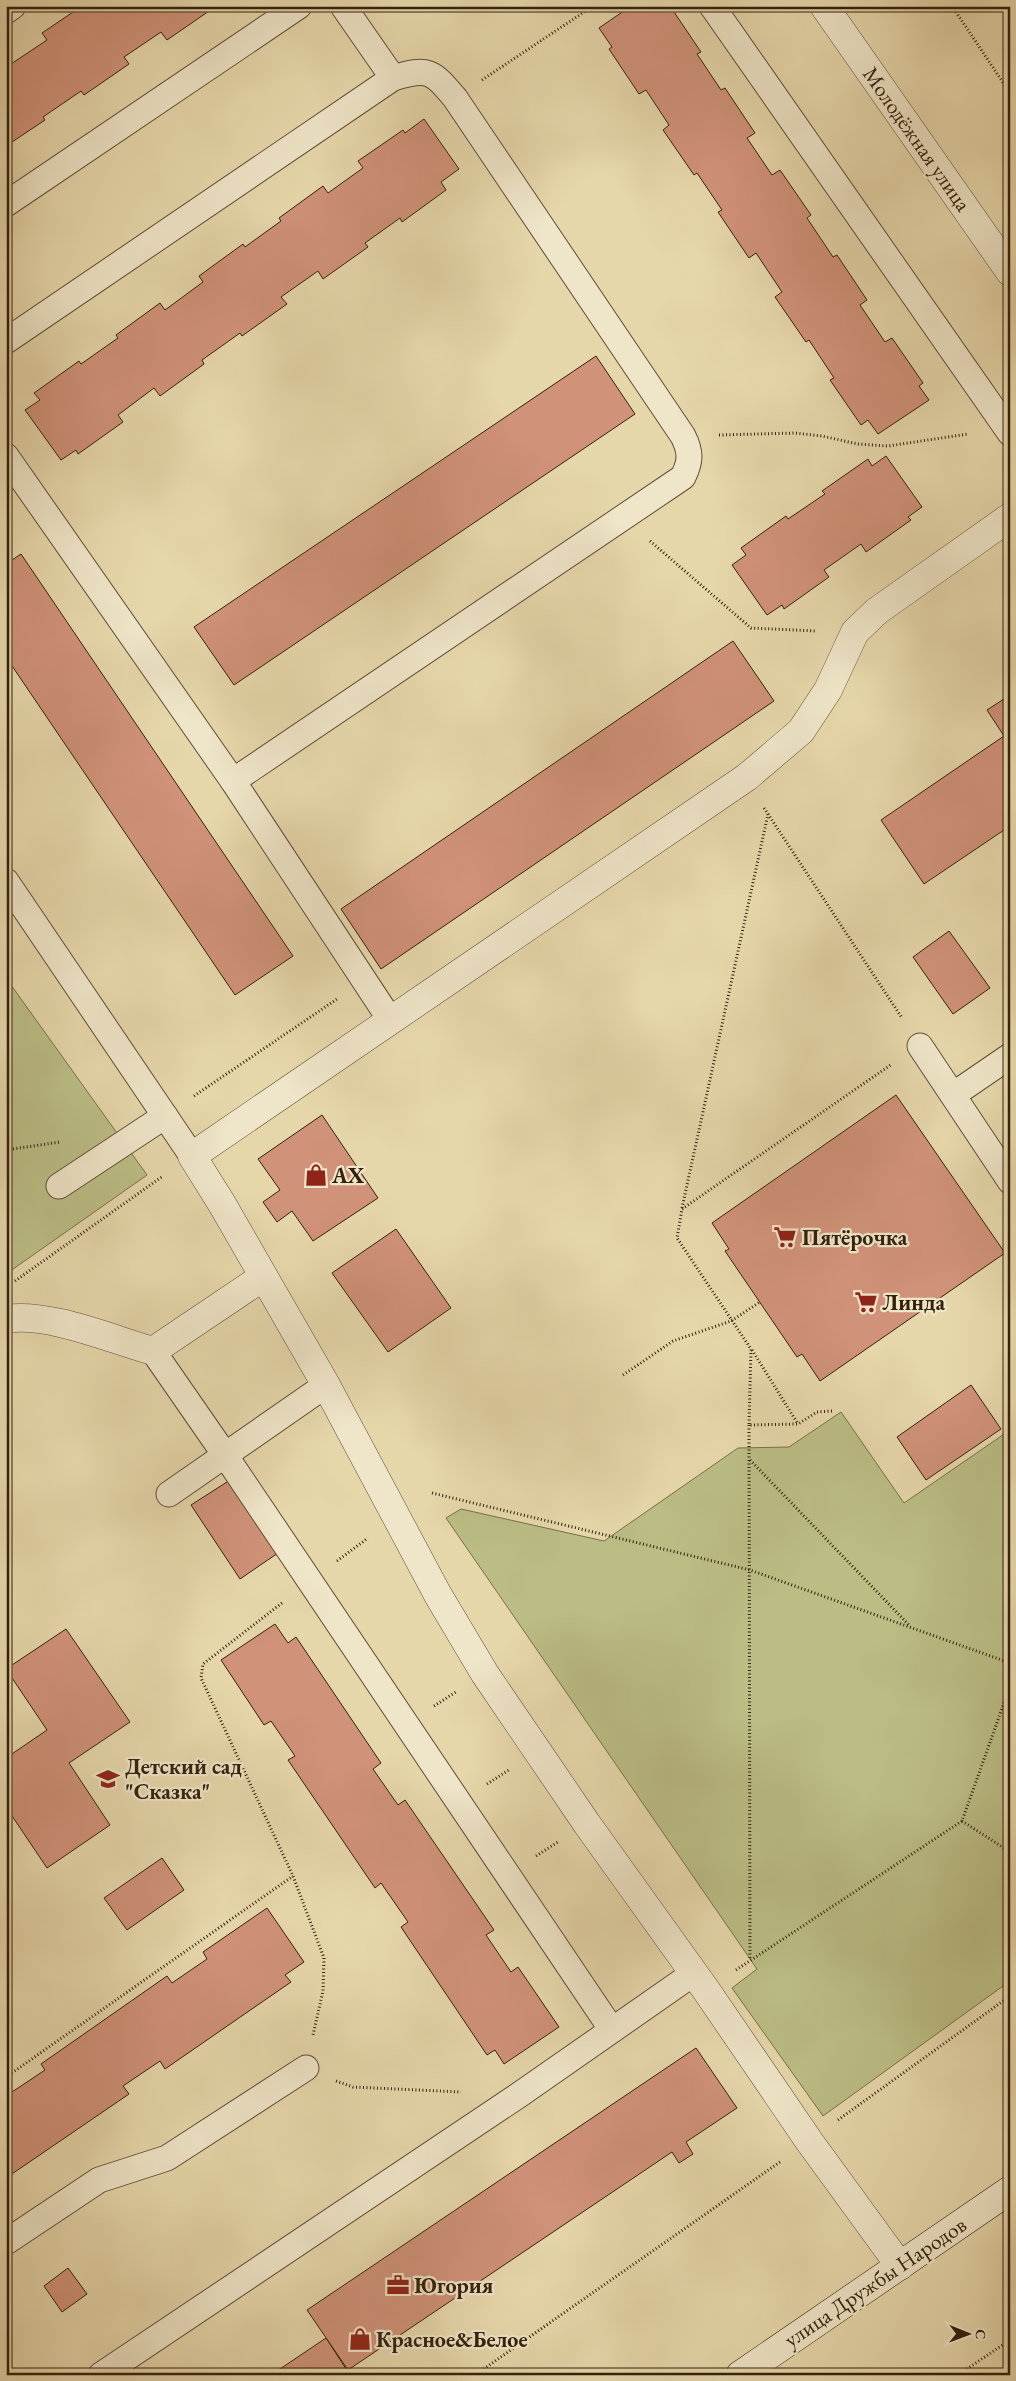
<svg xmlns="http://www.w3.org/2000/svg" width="1016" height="2381" font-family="'EB Garamond',serif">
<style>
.green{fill:#bbbd85;stroke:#776f48}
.building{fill:#d09279;stroke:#33210c}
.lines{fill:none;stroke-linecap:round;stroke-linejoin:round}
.service-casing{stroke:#604e34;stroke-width:27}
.minor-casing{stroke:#604e34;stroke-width:29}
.tertiary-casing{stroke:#604e34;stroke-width:29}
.secondary-casing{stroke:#33210c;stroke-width:29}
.path{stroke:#33210c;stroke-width:3;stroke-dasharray:1 2.5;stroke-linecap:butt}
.service{stroke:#efe5c8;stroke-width:25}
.minor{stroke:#efe5c8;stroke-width:28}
.tertiary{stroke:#efe5c8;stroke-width:28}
.secondary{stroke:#efe5c8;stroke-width:28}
.labels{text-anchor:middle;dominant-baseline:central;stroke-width:4.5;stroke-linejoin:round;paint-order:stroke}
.street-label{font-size:22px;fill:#33210c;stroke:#efe5c8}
.poi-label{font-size:22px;font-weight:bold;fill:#33210c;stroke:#efe5c8;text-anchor:start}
</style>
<rect width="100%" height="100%" fill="#e6d7ab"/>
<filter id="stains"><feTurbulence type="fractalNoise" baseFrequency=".004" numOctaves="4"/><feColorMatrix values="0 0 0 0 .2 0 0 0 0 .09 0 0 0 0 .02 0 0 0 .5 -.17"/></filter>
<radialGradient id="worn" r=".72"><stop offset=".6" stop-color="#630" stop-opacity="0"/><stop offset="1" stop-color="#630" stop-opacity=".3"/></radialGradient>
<g class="green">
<path d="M6 978 147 1175 6 1274Z"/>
<path d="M841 1412 904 1503 1010 1430V1981L823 2116 732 1988 757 1969 446 1518 461 1509 604 1541 738 1448 789 1447Z"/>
</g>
<g class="building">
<path d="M82 6H210L212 9 167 40 161 32 124 57 129 64 84 95 81 91 43 117 45 120 6 146V64L8 66 47 40 42 33Z"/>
<path d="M631 6H659L663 12 670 6 701 52 697 54 721 90 725 88 755 133 747 138 772 175 780 170 811 215 807 218 833 257 837 255 867 300 860 305 885 342 892 338 923 383 919 386 929 400 878 434 868 420 861 425 830 380 834 378 809 340 806 342 775 297 782 292 756 253 749 258 718 212 722 210 697 173 694 175 663 130 669 125 646 90 639 94 609 49 612 47 599 28Z"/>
<path d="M424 119 459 169 441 182 446 190 402 222 400 218 365 243 368 247 323 279 318 271 281 297 287 304 242 336 240 333 202 360 204 364 160 396 154 388 118 415 123 422 78 454 76 450 61 460 25 410 40 400 34 393 79 361 81 364 118 338 116 335 160 303 165 310 203 282 199 276 243 244 245 247 281 221 279 218 323 186 328 193 363 168 358 161 403 130 405 133Z"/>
<path d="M596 356 635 414 234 685 194 627Z"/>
<path d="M886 456 922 507 908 517 911 520 866 552 861 544 824 570 829 577 784 609 782 605 767 615 732 565 746 555 741 548 786 516 788 519 825 494 822 491 868 459 872 466Z"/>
<path d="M21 554 293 956 235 995 6 657V564Z"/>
<path d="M733 641 774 701 381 969 341 909Z"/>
<path d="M1010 695V826L924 884 881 820 1004 736 987 710Z"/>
<path d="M949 931 990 988 953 1014 913 957Z"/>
<path d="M896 1095 1005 1253 820 1381 802 1354 797 1357 725 1251 729 1249 712 1223Z"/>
<path d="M322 1115 378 1198 313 1241 292 1211 277 1222 263 1202 280 1190 258 1159Z"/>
<path d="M396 1229 451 1308 388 1352 332 1273Z"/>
<path d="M971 1385 1001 1429 926 1480 897 1437Z"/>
<path d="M230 1480 278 1553 240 1579 191 1505Z"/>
<path d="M275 1624 288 1643 296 1637 381 1763 373 1769 398 1805 405 1800 494 1930 486 1935 511 1972 518 1967 559 2027 504 2064 495 2050 487 2055 401 1927 408 1922 381 1883 375 1888 288 1760 295 1756 271 1721 264 1725 221 1660Z"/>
<path d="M66 1629 130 1722 69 1763 110 1825 47 1868 6 1807V1758L47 1730 6 1669Z"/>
<path d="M162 1858 184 1890 127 1930 104 1898Z"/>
<path d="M267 1908 304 1962 285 1975 291 1982 165 2069 160 2061 123 2086 129 2094 6 2178V2096L45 2070 41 2064 167 1976 172 1983 207 1959 203 1952Z"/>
<path d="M696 2048 737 2108 686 2142 693 2154 679 2163 672 2152 348 2370 307 2310Z"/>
<path d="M68 2268 87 2294 62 2312 44 2286Z"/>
<path d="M326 2338 350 2375H271Z"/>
</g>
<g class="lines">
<defs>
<g id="service">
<path d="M712 6 1010 433"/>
<path d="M6 11 13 6"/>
<path d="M6 204 299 6"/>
<path d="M6 341 393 78"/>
<path d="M6 456 233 781 391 1021"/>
<path d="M233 781 683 477C691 461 691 452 683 436L455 98C432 71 429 67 393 78L343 6"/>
<path d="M6 881 192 1156"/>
<path d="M920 1046 1010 1181"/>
<path d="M953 1095 1010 1056"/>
<path d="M59 1186 165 1116"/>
<path d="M153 1351 225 1455 612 2030"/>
<path d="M169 1494 326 1385"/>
<path d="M6 2242 99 2180 167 2158 306 2068"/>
<path d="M101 2375 519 2095 694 1973"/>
</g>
<g id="minor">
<path d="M6 1319C48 1312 111 1339 153 1351L263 1277"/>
<path d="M900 2266 809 2141 706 1990 587 1824 485 1674 438 1595 326 1385 222 1204 192 1156 747 777 801 731 828 690 855 632 877 611 1010 517"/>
</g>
<path id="tertiary" d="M824 6 1010 272"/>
<path id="secondary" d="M740 2375 1010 2190"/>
</defs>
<use href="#service" class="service-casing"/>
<use href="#minor" class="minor-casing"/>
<use href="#tertiary" class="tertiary-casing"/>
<use href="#secondary" class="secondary-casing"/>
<g class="path">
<path d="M952 6 1010 93"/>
<path d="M482 80 593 6"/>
<path d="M719 435 795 433 822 436 858 444 888 446 968 434"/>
<path d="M650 541 751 628 816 631"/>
<path d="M764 808 902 1018"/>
<path d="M194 1096 337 999"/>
<path d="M6 1150 60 1142"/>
<path d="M682 1208 768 814"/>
<path d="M15 1281 163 1176"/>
<path d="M752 1350 798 1424"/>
<path d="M623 1375 673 1341 731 1321 760 1302"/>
<path d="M832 1411 817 1412 798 1424 749 1425 751 1349 677 1238 682 1209 892 1064"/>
<path d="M749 1425 750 1960"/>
<path d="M750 1460 909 1625"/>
<path d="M432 1493 750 1570 1010 1663"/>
<path d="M337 1561 368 1538"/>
<path d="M282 1603 203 1664 201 1678 293 1876 324 1958 323 1991 313 2035"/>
<path d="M434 1706 456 1692"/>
<path d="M487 1784 509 1770"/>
<path d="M962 1821 1010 1852"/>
<path d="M536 1856 558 1842"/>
<path d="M736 1970 962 1821 1010 1686"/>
<path d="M6 2077 293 1876"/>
<path d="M336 2081 353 2087 461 2092"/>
<path d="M838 2120 1010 1996"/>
<path d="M475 2375 780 2162"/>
<path d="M958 2375 1010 2340"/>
</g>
<use href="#service" class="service"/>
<use href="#minor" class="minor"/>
<use href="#tertiary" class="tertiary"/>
<use href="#secondary" class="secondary"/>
</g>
<defs>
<symbol id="shop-bare" viewBox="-9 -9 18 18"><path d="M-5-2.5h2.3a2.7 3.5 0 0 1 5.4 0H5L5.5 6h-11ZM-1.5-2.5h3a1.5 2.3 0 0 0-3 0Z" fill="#8f2418" stroke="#efe5c8" stroke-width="2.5" paint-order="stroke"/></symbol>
<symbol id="supermarket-bare" viewBox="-9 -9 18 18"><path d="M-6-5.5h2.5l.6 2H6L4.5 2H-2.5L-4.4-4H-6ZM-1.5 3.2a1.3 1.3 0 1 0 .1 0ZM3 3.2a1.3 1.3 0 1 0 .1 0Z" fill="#8f2418" stroke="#efe5c8" stroke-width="2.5" paint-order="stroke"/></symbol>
<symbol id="school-bare" viewBox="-9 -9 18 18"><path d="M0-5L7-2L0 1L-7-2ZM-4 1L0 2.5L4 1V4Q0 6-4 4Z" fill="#8f2418" stroke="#efe5c8" stroke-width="2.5" paint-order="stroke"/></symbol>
<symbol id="office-bare" viewBox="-9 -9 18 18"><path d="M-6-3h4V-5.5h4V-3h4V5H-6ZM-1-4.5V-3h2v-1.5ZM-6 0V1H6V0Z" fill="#8f2418" stroke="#efe5c8" stroke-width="2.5" paint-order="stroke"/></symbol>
</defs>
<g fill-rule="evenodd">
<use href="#shop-bare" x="300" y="1159" width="32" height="32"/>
<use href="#supermarket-bare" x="769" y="1221" width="32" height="32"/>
<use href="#supermarket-bare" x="850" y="1286" width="32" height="32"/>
<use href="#school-bare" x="92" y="1763" width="32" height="32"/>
<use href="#office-bare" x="382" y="2269" width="32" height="32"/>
<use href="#shop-bare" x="344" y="2323" width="32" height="32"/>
</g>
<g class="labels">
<g class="street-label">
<text transform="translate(917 139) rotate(55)">Молодёжная улица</text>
<text transform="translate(875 2282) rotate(-34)">улица Дружбы Народов</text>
</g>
<g class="poi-label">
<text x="332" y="1175">АХ</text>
<text x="802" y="1237">Пятёрочка</text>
<text x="882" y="1302">Линда</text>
<text x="125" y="1766">Детский сад<tspan x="125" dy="25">"Сказка"</tspan></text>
<text x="414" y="2285">Югория</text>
<text x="376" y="2339">Красное&amp;Белое</text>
</g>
</g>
<rect width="1016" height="2381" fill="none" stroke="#e6d7ab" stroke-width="25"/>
<rect x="8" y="8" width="1001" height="2366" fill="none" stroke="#33210c" stroke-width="2.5"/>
<rect x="12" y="12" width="991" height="2356" fill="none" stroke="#33210c"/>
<g transform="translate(968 2334) rotate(91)" stroke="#efe5c8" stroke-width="4" paint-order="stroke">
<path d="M0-4L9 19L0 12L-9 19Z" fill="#33210c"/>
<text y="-8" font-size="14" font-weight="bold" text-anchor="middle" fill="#33210c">С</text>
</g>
<rect width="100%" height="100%" filter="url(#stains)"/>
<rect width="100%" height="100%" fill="url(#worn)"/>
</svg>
